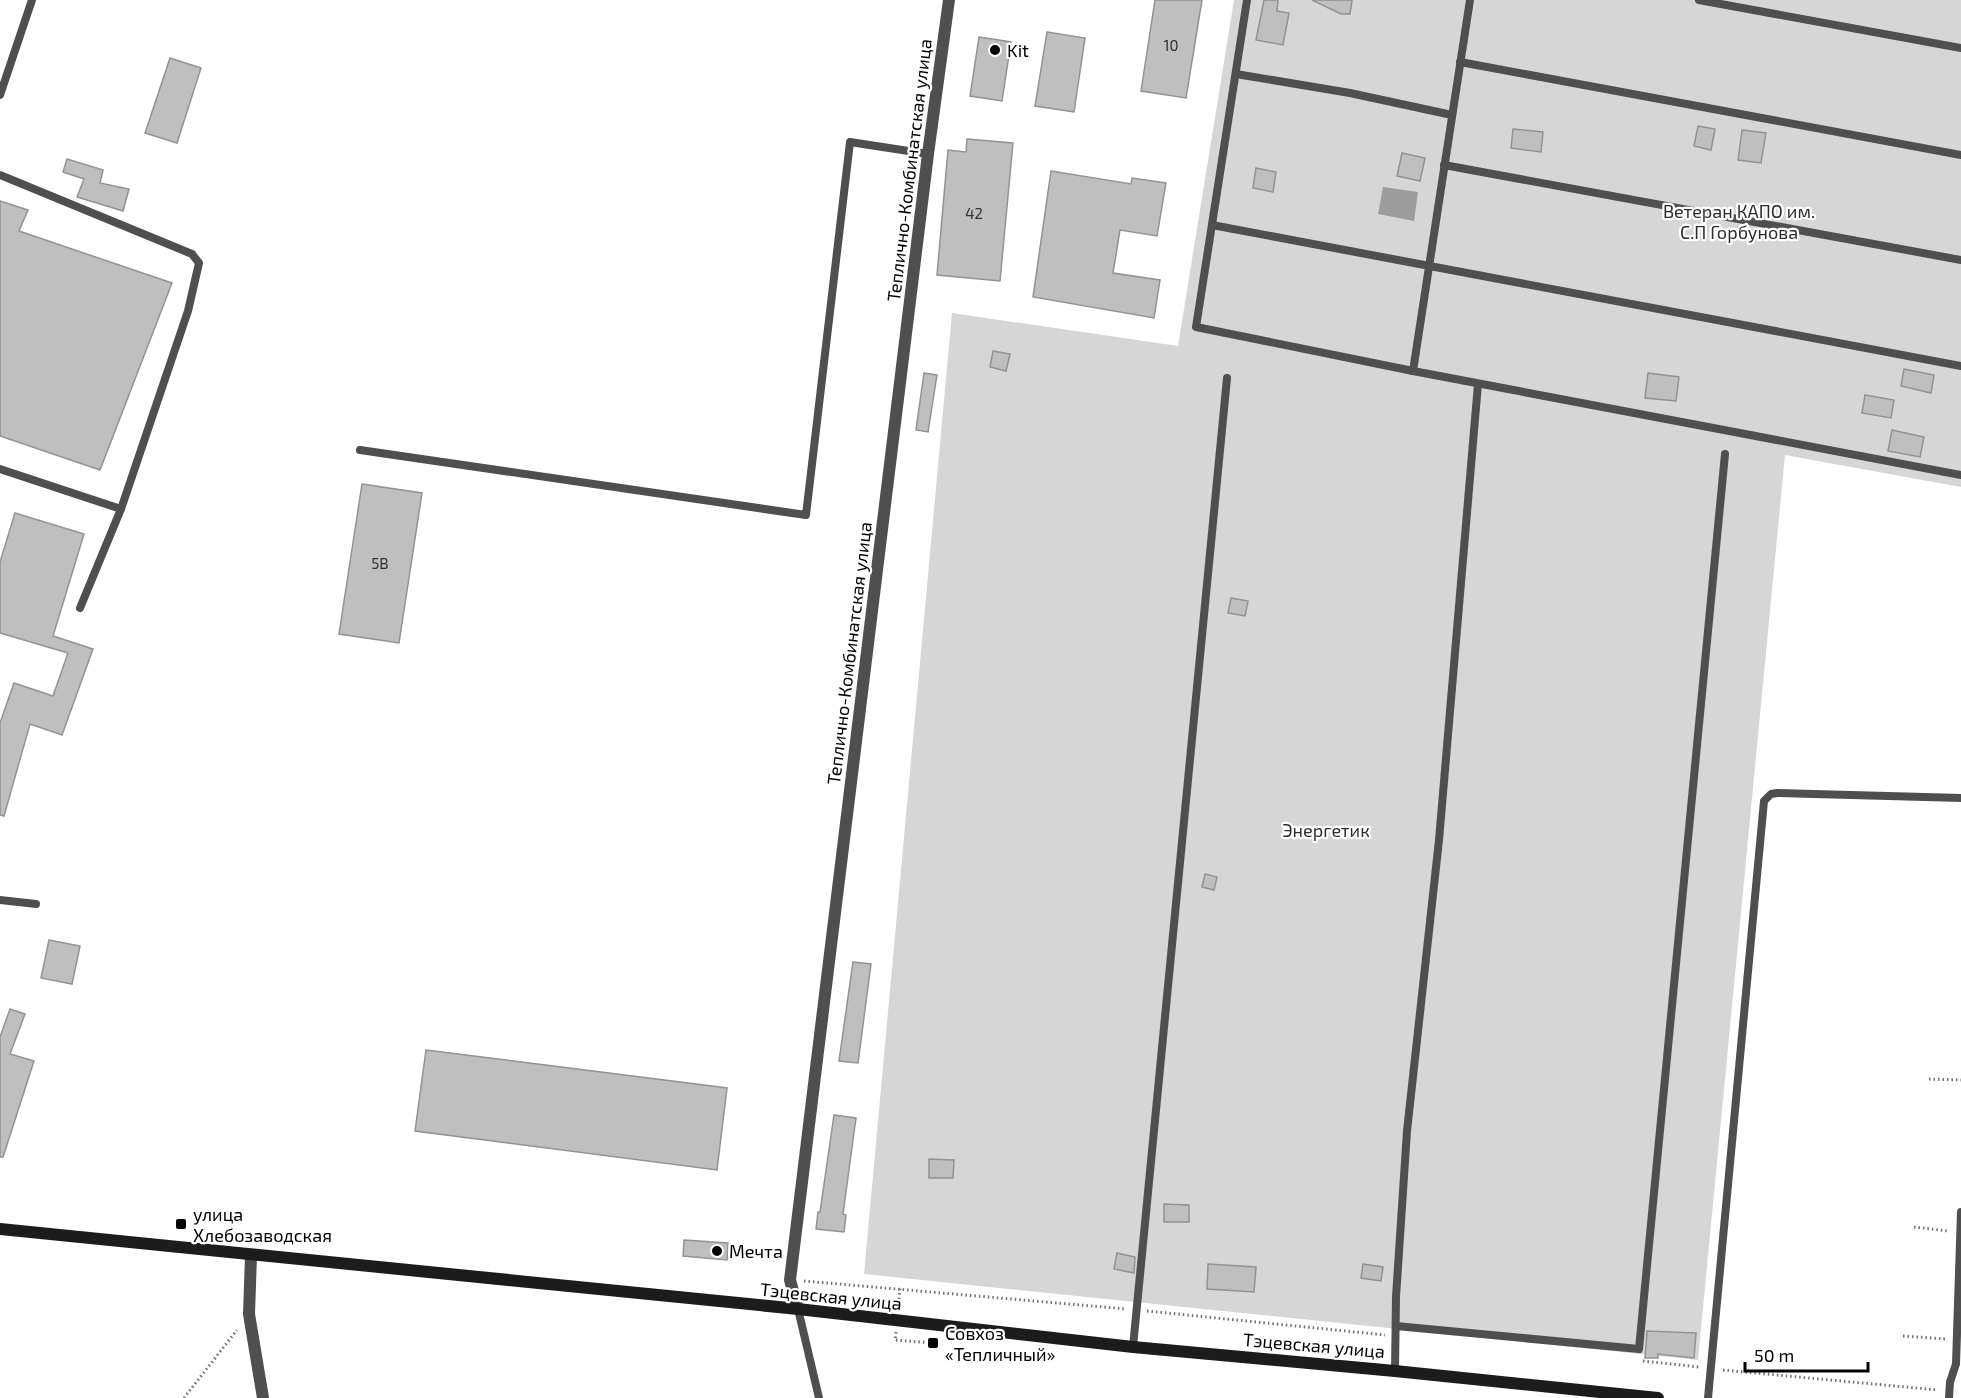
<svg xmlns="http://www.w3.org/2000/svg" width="1961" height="1398" font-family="'Exo 2',sans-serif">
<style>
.green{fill:#d6d6d6}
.water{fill:#9d9d9d}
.building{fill:#bfbfbf;stroke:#939393;stroke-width:1.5}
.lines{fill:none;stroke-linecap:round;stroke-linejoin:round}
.path{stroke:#717171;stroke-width:3;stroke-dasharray:1.5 3;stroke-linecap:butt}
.service{stroke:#4f4f4f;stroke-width:8}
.minor{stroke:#4f4f4f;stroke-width:12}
.secondary{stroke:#1c1c1c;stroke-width:12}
.poi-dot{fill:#000;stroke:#fff;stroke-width:2}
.labels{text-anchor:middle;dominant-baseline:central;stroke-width:4.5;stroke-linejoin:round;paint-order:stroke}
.number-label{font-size:15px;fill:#303030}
.poi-label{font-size:18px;fill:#000;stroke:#fff;text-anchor:start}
.street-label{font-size:18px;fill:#000;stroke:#fff}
.park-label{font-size:18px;fill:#2d2d2d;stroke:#fff}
</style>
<rect width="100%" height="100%" fill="#fff"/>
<path class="green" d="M1234 0H1961V487L1785 455 1698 1360 864 1274 952 313 1178 346Z"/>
<path class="water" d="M1383 187 1418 192 1414 221 1378 214Z"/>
<g class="building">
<path d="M1155 0H1202L1186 98 1141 91Z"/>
<path d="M1264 0H1278L1277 11 1289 13 1283 45 1256 40Z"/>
<path d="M1312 0H1352L1350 14H1341Z"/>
<path d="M1047 32 1085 38 1074 112 1035 106Z"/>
<path d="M979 37 1011 42 1002 101 970 96Z"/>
<path d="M170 58 201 68 177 143 145 133Z"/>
<path d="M1698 126 1715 129 1711 150 1694 146Z"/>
<path d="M1513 129 1543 132 1541 152 1511 148Z"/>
<path d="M1742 130 1766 133 1761 163 1738 160Z"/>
<path d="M967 139 1013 143 1000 281 937 275 948 150 966 152Z"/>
<path d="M1402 153 1425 158 1420 181 1397 176Z"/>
<path d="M67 159 103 170 100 183 129 189 123 211 77 197 84 179 63 172Z"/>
<path d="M1256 168 1276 172 1273 192 1253 188Z"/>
<path d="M1051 171 1131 184 1132 178 1166 183 1157 236 1120 230 1113 273 1160 280 1154 318 1033 297Z"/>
<path d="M0 201 28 210 19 231 172 283 100 470 0 436Z"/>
<path d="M993 351 1010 354 1006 371 990 367Z"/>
<path d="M1904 369 1934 375 1931 393 1901 386Z"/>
<path d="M924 373 937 375 928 432 916 430Z"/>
<path d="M1648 373 1679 377 1676 401 1645 398Z"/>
<path d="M1865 395 1894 400 1891 418 1862 413Z"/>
<path d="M1892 430 1924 437 1920 457 1888 451Z"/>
<path d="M362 484 422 493 399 643 339 634Z"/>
<path d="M15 513 84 534 53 636 93 649 62 735 30 724 4 816 0 815V723L14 683 53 696 68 653 0 633V562Z"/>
<path d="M1231 598 1248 601 1245 616 1228 613Z"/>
<path d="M1205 874 1217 877 1214 890 1202 887Z"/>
<path d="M49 940 80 946 72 984 41 978Z"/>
<path d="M853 962 871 964 858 1063 839 1061Z"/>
<path d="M10 1009 25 1014 10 1054 34 1061 3 1157H0V1037Z"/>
<path d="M426 1050 727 1088 717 1170 415 1131Z"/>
<path d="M834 1115 856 1118 843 1214 846 1215 844 1232 816 1229 818 1212H820Z"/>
<path d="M929 1159 954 1160 953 1178H929Z"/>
<path d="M1164 1204 1189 1205V1222H1164Z"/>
<path d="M684 1240 728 1243 727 1260 683 1256Z"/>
<path d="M1117 1253 1135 1257 1134 1273 1114 1269Z"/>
<path d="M1208 1264 1256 1267 1254 1292 1207 1289Z"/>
<path d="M1363 1264 1383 1267 1381 1281 1361 1278Z"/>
<path d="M1647 1331 1696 1333 1694 1358 1658 1354V1358H1645Z"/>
</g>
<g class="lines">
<g class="path">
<path d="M1929 1079 1961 1080"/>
<path d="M1914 1227 1948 1231"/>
<path d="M804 1281 1126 1309"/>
<path d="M898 1308 900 1288"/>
<path d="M1147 1311 1385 1335"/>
<path d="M896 1332 895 1340 933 1343"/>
<path d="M1903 1336 1946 1339"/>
<path d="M1643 1361 1699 1367"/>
<path d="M1723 1370 1938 1390"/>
<path d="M184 1398 237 1330"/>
</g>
<g class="service">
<path d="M1247 0 1196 327 1413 371 1961 475"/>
<path d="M1699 0 1961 48"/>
<path d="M1460 62 1961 155"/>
<path d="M1236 74 1350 93 1452 115"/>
<path d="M0 95 32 0"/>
<path d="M1444 165 1961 260"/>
<path d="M0 175 192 254 199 263 188 311 121 509 80 608"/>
<path d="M1212 225 1961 366"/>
<path d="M1413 371 1470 0"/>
<path d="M360 450 806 515 850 142 928 154"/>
<path d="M0 469 121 509"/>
<path d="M0 900 36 904"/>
<path d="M798 1309 819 1398"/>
<path d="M1396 1326 1639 1349 1725 454"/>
<path d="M1133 1347 1227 378"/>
<path d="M1395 1371 1396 1297 1407 1131 1439 840 1478 384"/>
<path d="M1708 1398 1764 801 1771 794 1777 793 1961 798"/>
<path d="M1949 1398 1950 1382 1956 1364 1961 1212"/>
</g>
<g class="minor">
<path d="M251 1256 249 1314 263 1398"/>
<path d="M798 1309 790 1280 928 154 949 0"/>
</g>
<path class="secondary" d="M0 1229 798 1309 1133 1347 1395 1371 1658 1398"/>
</g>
<g class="poi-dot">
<circle cx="995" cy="50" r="6"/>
<rect x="175" y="1218" width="12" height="12" rx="3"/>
<circle cx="717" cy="1251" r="6"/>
<rect x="927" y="1337" width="12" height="12" rx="3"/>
</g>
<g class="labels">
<g class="number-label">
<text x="1171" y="45">10</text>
<text x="974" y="213">42</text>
<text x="380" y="563">5В</text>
</g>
<g class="poi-label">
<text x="1007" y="50">Kit</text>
<text x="193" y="1214">улица<tspan x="193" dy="21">Хлебозаводская</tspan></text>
<text x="729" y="1251">Мечта</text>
<text x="945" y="1333">Совхоз<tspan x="945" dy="21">«Тепличный»</tspan></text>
</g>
<g class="street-label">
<text transform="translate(909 170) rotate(-83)">Теплично-Комбинатская улица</text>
<text transform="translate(849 653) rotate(-83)">Теплично-Комбинатская улица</text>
<text transform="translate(831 1296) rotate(6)">Тэцевская улица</text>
<text transform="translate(1314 1345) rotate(5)">Тэцевская улица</text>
</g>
<g class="park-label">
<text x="1739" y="211">Ветеран КАПО им.<tspan x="1739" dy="21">С.П Горбунова</tspan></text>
<text x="1326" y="830">Энергетик</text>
</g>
</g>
<path d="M1745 1362v9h123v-9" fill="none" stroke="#000000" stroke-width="3"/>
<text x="1754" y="1362" font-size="18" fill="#000000" stroke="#ffffff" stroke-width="4.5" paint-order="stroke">50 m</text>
</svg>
